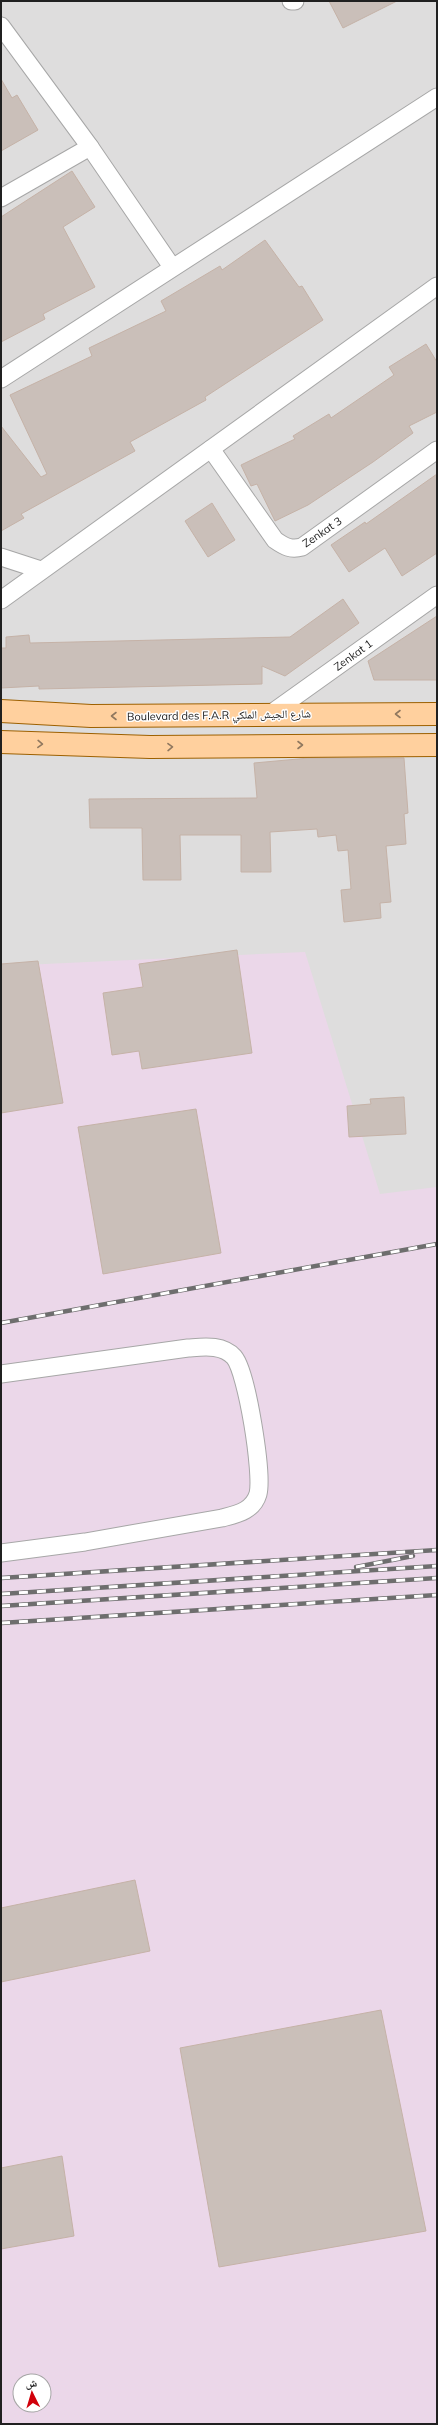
<svg xmlns="http://www.w3.org/2000/svg" width="438" height="2425" font-family="Mulish,'Noto Naskh Arabic',sans-serif">
<style>
.residential{fill:#dedddd;fill-rule:evenodd}
.industrial{fill:#ebd7e9;fill-rule:evenodd}
.building{fill:#cabfb9;stroke:#c5b2a7}
.lines{fill:none;stroke-linecap:round;stroke-linejoin:round}
.minor-casing{stroke:#a7a7a7;stroke-width:19}
.primary-casing{stroke:#9d6000;stroke-width:24}
.minor{stroke:#fff;stroke-width:17}
.primary{stroke:#ffd09e;stroke-width:22}
.rail-casing{stroke:#6e6e6e;stroke-width:4.5}
.rail{stroke:#fff;stroke-width:3;stroke-dasharray:9;stroke-linecap:butt}
.oneway{stroke:#90785f}
.labels{text-anchor:middle;dominant-baseline:central;stroke-width:3;stroke-linejoin:round;paint-order:stroke}
.street-label{font-size:11px;fill:#202020;stroke:#fff}
</style>
<rect width="100%" height="100%" fill="#f2ede6"/>
<path class="residential" d="M1 1H437V2424H1ZM20 2381H44V2405H20Z"/>
<path class="industrial" d="M305 952 380 1194 437 1187V2424H1V966ZM20 2381H44V2405H20Z"/>
<g class="building">
<path d="M329 1H397L343 28Z"/>
<path d="M1 79 12 98 17 95 38 130 1 151Z"/>
<path d="M72 171 95 207 63 227 95 287 43 314 45 319 1 342V217Z"/>
<path d="M265 240 299 287 302 286 323 320 205 397 206 400 130 442 135 451 21 514 24 518 1 531V426L41 477 47 474 10 395 92 356 89 348 166 311 161 301 220 266 222 270Z"/>
<path d="M426 344 437 362V412L409 426 413 433 373 462 308 505 275 521 257 484 251 486 241 465 295 439 293 436 329 414 331 418 394 375 389 367Z"/>
<path d="M437 474V553L402 576 385 548 349 572 331 545 365 522 366 524Z"/>
<path d="M212 503 235 540 208 557 185 521Z"/>
<path d="M343 599 359 623 285 676 262 666V684L39 689V686L1 688V648H6V637L29 635 30 643 290 637Z"/>
<path d="M437 616V680H374L368 661Z"/>
<path d="M309 758H404L408 813 404 814 406 844 386 846 391 902 380 903 381 918 344 922 341 890 351 889 348 850 338 851 336 835 318 837 317 829 270 832 271 872H241V835H180L181 880H143L142 828H90L89 799 257 798 254 763Z"/>
<path d="M237 950 252 1053 142 1069 139 1051 112 1055 103 993 143 987 139 964Z"/>
<path d="M38 961 63 1103 1 1113V964Z"/>
<path d="M404 1097 406 1134 349 1137 347 1106 371 1104 370 1099Z"/>
<path d="M196 1109 221 1253 103 1274 78 1127Z"/>
<path d="M135 1880 150 1951 1 1982V1908Z"/>
<path d="M381 2010 426 2231 219 2267 180 2048Z"/>
<path d="M62 2156 74 2236 1 2249V2168Z"/>
</g>
<g class="lines">
<defs>
<g id="minor">
<path d="M291 1H295"/>
<path d="M1 26 90 147 172 267"/>
<path d="M1 198 90 147"/>
<path d="M1 379 437 97"/>
<path d="M211 449 275 540C285 547 291 550 302 547L437 450"/>
<path d="M1 557 41 570"/>
<path d="M1 600 437 286"/>
<path d="M269 715 437 595"/>
<path d="M1 1374 188 1348C203 1347 222 1344 234 1357 247 1372 263 1474 258 1494 253 1511 237 1514 222 1518L85 1542 1 1553"/>
</g>
<g id="primary">
<path d="M1 711 91 716 437 714"/>
<path d="M1 742 150 747 437 745"/>
</g>
</defs>
<use href="#minor" class="minor-casing"/>
<use href="#primary" class="primary-casing"/>
<use href="#minor" class="minor"/>
<use href="#primary" class="primary"/>
<defs>
<g id="rail">
<path d="M1 1323 437 1244"/>
<path d="M356 1567 413 1556"/>
<path d="M1 1578 437 1550"/>
<path d="M1 1594 437 1566"/>
<path d="M1 1606 437 1578"/>
<path d="M1 1623 437 1595"/>
</g>
</defs>
<use href="#rail" class="rail-casing"/>
<use href="#rail" class="rail"/>
</g>
<defs><path id="oneway-chevron" d="M-2-3.5L2.5 0L-2 3.5" fill="none" stroke-width="1.6" stroke-linecap="round" stroke-linejoin="round"/></defs>
<g class="oneway">
<use href="#oneway-chevron" transform="translate(398 714) rotate(180)"/>
<use href="#oneway-chevron" transform="translate(114 716) rotate(180)"/>
<use href="#oneway-chevron" transform="translate(40 744) rotate(2)"/>
<use href="#oneway-chevron" transform="translate(300 745)"/>
<use href="#oneway-chevron" transform="translate(170 747) rotate(-1)"/>
</g>
<g class="labels">
<g class="street-label">
<text transform="translate(322 532) rotate(-34)">Zenkat 3</text>
<text transform="translate(353 655) rotate(-36)">Zenkat 1</text>
<text transform="translate(219 715) rotate(-1)">Boulevard des F.A.R شارع الجيش الملكي</text>
</g>
</g>
<rect width="438" height="2425" fill="none" stroke="#202020" stroke-width="4"/>
<g transform="translate(32 2393) rotate(355)"><circle r="19" fill="#ffffff" stroke="#a6a6a6"/>
<path d="M0-3L7 15L0 10L-7 15Z" fill="#d1000b"/>
<text y="-6" font-size="11" font-weight="bold" text-anchor="middle" fill="#202020">ش</text>
</g>
</svg>
